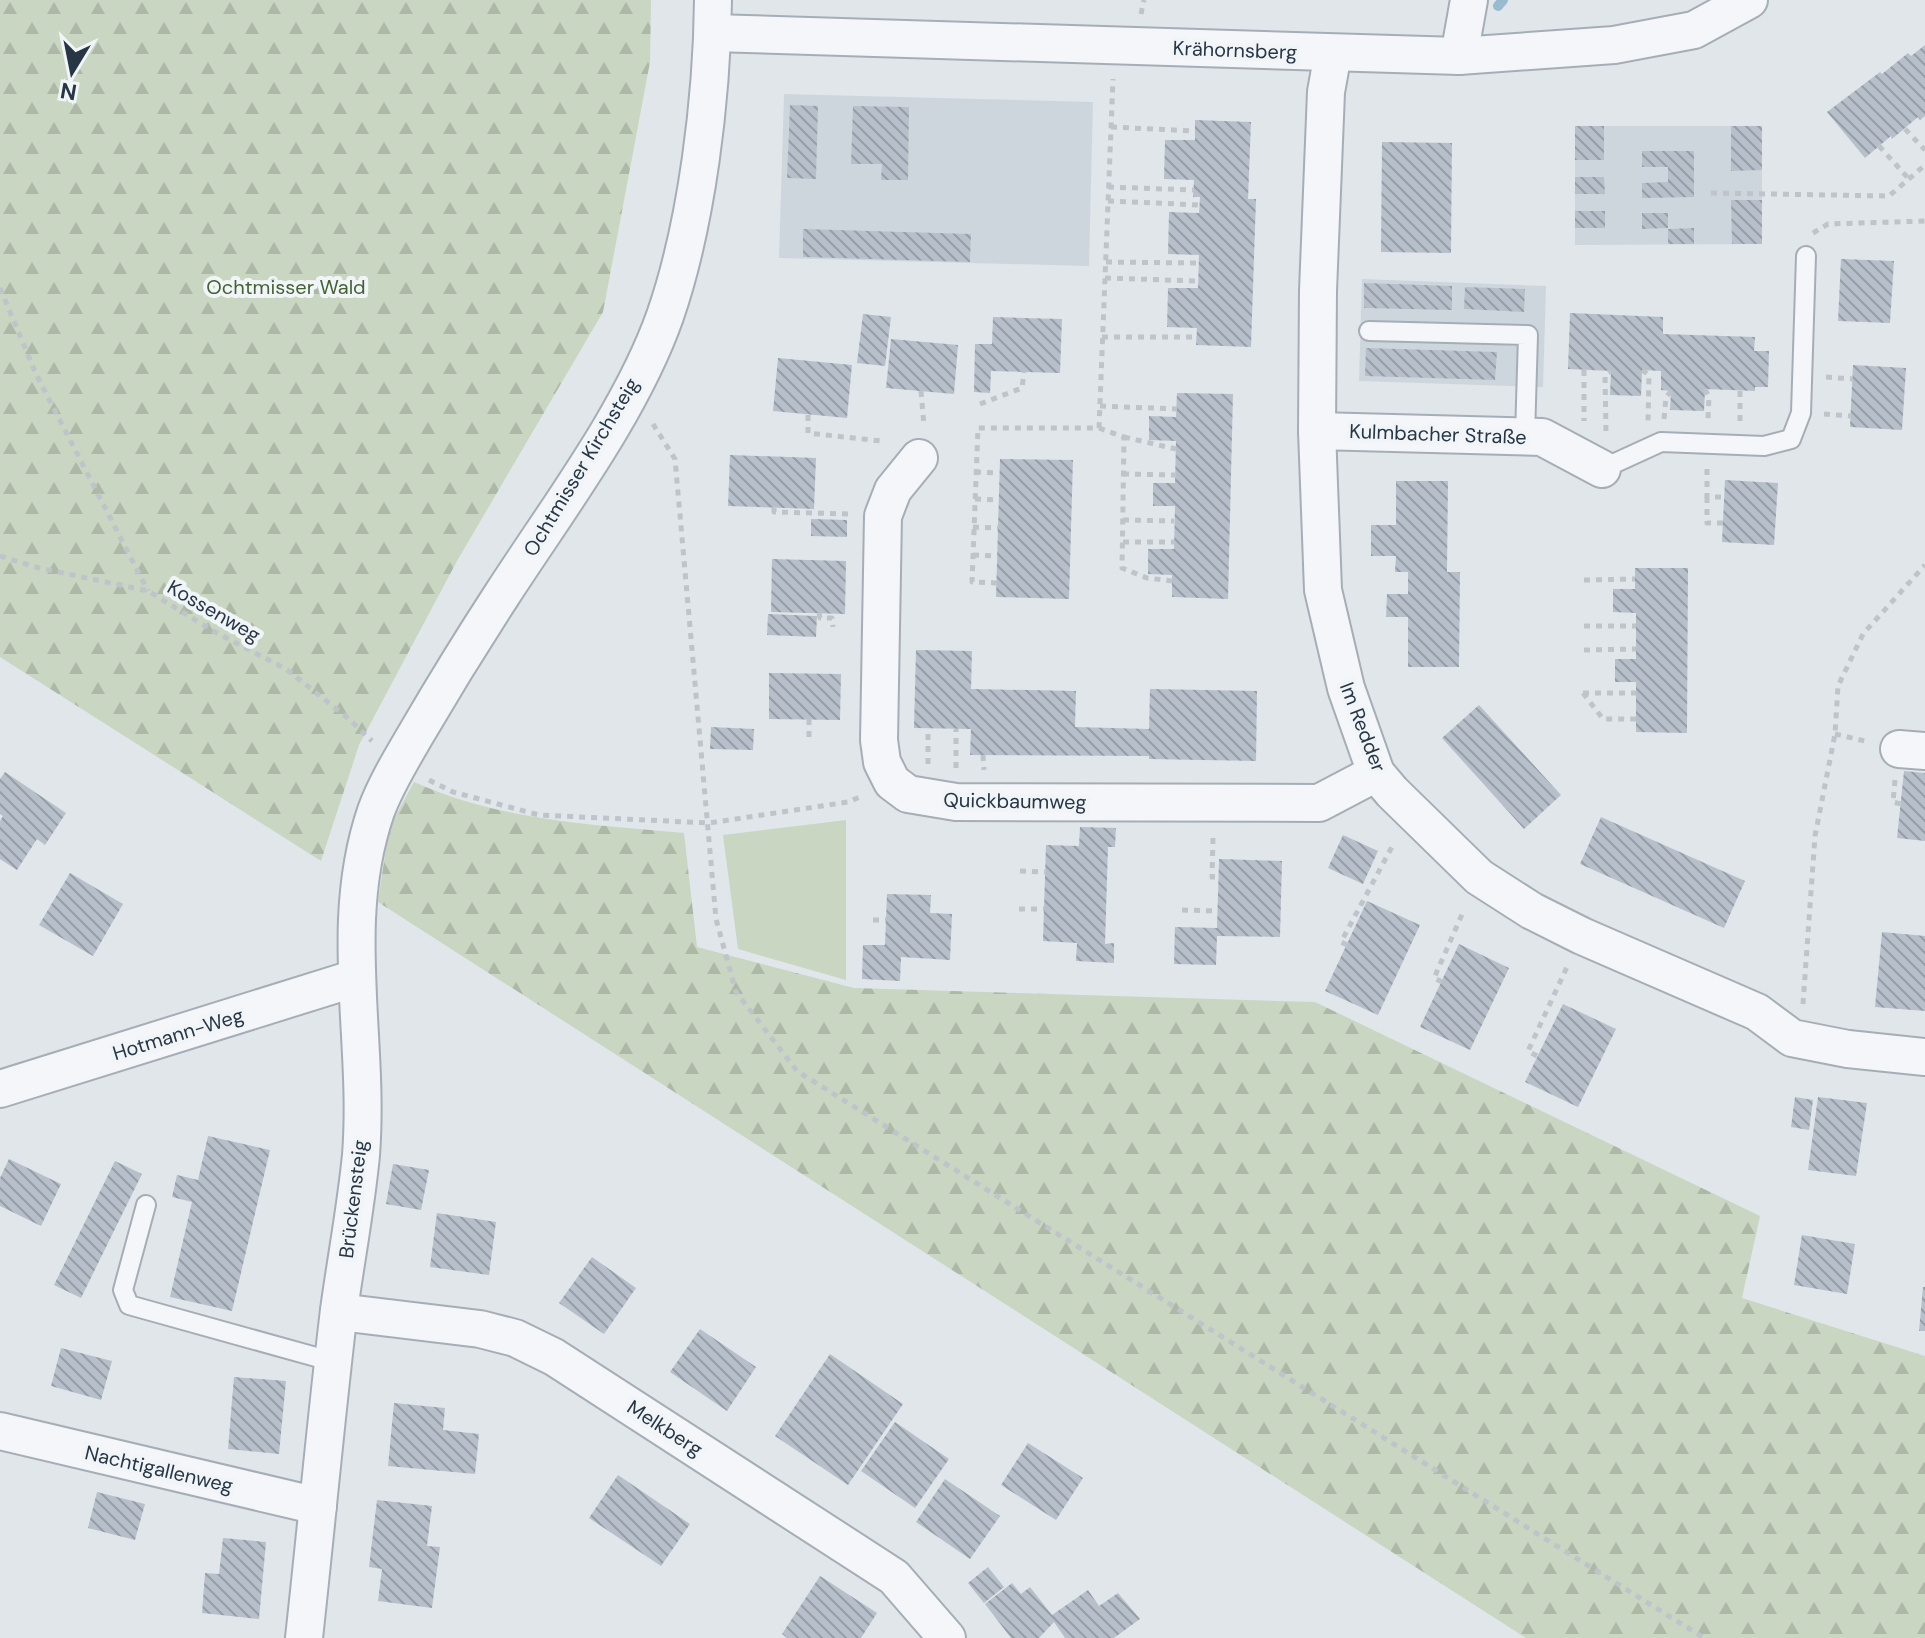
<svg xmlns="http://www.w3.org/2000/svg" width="1925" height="1638" font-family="'DM Sans',sans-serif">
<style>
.built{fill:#ced6dd}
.forest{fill:url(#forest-firs)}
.park{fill:#c9d6c1}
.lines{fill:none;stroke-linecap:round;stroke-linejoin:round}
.stream{stroke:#98bbcf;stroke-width:10}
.building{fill:url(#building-back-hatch)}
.service-casing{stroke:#a5aeb6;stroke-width:22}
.minor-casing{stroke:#a5aeb6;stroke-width:40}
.path{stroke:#bfc4ca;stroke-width:5;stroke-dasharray:6 6;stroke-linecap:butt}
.service{stroke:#f4f6f9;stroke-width:18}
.minor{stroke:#f4f6f9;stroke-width:36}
.labels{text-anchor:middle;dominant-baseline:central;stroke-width:8;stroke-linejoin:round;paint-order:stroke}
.street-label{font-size:20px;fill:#273645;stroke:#f1f5f8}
.park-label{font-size:20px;fill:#436233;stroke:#f1f5f8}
</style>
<defs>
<pattern id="forest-firs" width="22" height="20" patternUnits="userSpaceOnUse" patternTransform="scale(2)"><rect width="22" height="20" fill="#c9d6c1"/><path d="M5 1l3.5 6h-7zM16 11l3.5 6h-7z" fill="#adb8a7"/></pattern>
<pattern id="building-back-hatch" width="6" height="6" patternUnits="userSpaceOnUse" patternTransform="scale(2)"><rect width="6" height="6" fill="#b7c0ca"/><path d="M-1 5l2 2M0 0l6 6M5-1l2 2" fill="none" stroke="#959da6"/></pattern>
</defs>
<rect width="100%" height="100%" fill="#e1e6eb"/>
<g class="built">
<path d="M784 94 1093 102 1089 266 779 258Z"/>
<path d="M1575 126H1762V244L1575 245Z"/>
<path d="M1362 279 1546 286 1543 387 1359 381Z"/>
</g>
<g class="forest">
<path d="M0 0H651L650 62 603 312 457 561 359 745 321 861 0 657Z"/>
<path d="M414 782C501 821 590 824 684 833L697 947 854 988 1315 1002 1760 1216 1742 1298 1925 1356V1638H1526L378 902 389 828Z"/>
</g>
<path class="park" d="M846 820V980L738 949 723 835Z"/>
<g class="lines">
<path class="stream" d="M1498 6 1503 0"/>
</g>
<g class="building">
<path d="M1925 45V116L1920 120 1918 117 1892 139 1891 136 1865 158 1827 112 1880 72 1882 74 1908 53 1911 56Z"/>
<path d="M790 105 818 106 816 179 787 178Z"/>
<path d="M853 106 909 107 908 180H881L882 164H851Z"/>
<path d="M1195 120 1251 122 1248 199H1256L1251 347 1196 345 1197 328 1167 327 1168 288H1198L1199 255 1168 254 1169 212 1199 213 1200 197H1193L1194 180 1164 179 1165 140H1195Z"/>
<rect x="1575" y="126" width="29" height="34"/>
<path d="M1731 126H1762V170L1731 171Z"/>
<path d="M1382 142 1452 143 1451 253 1381 252Z"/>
<path d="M1642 151H1694V197L1642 198V183L1668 182V167H1642Z"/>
<path d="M1575 177H1604L1605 194H1575Z"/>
<path d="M1731 200H1762V244H1732Z"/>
<rect x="1575" y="211" width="30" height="17"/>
<path d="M1642 213H1668V228L1642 229Z"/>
<path d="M1694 228V244H1668V229Z"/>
<path d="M803 229 971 234 970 262 803 257Z"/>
<path d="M1841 259 1894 261 1890 323 1838 321Z"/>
<path d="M1364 283 1452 286V310L1364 308Z"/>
<path d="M1465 287 1525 289 1524 312 1464 309Z"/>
<path d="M1570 313 1663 317V334L1755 337 1754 351H1769L1768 387H1755V391L1705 389 1704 411 1670 410 1671 391 1661 390V371L1642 370 1641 396 1610 395 1611 371 1568 369Z"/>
<path d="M863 314 891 317 885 366 857 363Z"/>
<path d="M993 317 1062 319 1060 373 991 371 990 393 974 392 975 344H992Z"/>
<path d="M891 339 958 345 954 394 886 388Z"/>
<path d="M1366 348 1497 352 1495 380 1365 376Z"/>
<path d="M778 358 852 365 847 418 773 411Z"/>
<path d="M1853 365 1906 368 1902 430 1850 427Z"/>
<path d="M1177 393 1233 394 1228 599 1172 597V575L1148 574V549H1174L1175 506H1153V483H1175L1176 441 1149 440V416L1176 417Z"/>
<path d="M730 455 816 458 814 509 728 506Z"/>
<path d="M1000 459 1073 460 1069 599 996 597Z"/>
<path d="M1725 480 1778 483 1774 545 1722 542Z"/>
<path d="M1396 481H1448L1447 572H1460L1459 667H1408V617H1386L1387 594H1408V572H1395L1396 556H1371V525H1396Z"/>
<path d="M811 519 847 520V537L811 536Z"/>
<path d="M772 559 846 561 845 614 771 612Z"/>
<path d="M1635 568H1688L1687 733 1636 732V682H1615V659H1636V613L1613 612V589H1635Z"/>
<path d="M768 614 817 616 816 637 767 635Z"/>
<path d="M916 650 972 651 971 689 1076 691 1075 727 1149 729 1150 689 1257 691 1256 761 1149 759V756L970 755 971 729 914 728Z"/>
<path d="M769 673 841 674 840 720 769 719Z"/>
<path d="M1479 705 1561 795 1524 829 1442 738Z"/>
<path d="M711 727 754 729 753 750 710 749Z"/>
<path d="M1904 771 1925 773V841L1897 838Z"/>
<path d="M5 772 66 813 45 845 37 839 17 870 0 859V821L3 816 0 814V779Z"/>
<path d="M1601 817 1745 881 1724 928 1580 864Z"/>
<path d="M1080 827 1116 828 1115 847H1108L1105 944 1114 943V963L1076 961 1077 943 1043 941 1046 845 1079 846Z"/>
<path d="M1343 835 1378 851 1363 884 1328 868Z"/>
<path d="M1219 859 1282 861 1280 937 1217 936 1216 965 1174 964 1175 927 1217 928Z"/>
<path d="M70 873 123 904 93 956 39 925Z"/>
<path d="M887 894 931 895 930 913 952 914 950 960 901 957 900 981 862 979 863 945H885Z"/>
<path d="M1367 901 1420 925 1378 1015 1325 991Z"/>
<path d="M1882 932 1925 936V1011L1875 1007Z"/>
<path d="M1459 944 1509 968 1470 1050 1420 1027Z"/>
<path d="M1563 1004 1616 1029 1578 1107 1525 1082Z"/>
<path d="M1795 1097 1813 1100 1809 1130 1791 1127Z"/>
<path d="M1818 1097 1867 1103 1856 1176 1808 1170Z"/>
<path d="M208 1136 270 1150 232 1311 170 1297 192 1202 172 1197 177 1175 198 1180Z"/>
<path d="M9 1159 61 1184 41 1226 0 1206V1178Z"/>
<path d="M115 1161 142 1174 81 1298 54 1285Z"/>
<path d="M393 1164 429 1170 421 1210 386 1204Z"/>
<path d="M437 1213 496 1222 489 1275 430 1267Z"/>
<path d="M1802 1235 1855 1244 1847 1294 1794 1285Z"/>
<path d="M592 1257 636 1288 604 1334 559 1303Z"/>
<path d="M1923 1287H1925V1331H1919Z"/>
<path d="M700 1329 756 1367 727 1411 670 1372Z"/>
<path d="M61 1348 112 1361 101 1400 51 1386Z"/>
<path d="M830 1354 903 1404 848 1485 775 1436Z"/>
<path d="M234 1377 286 1381 279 1454 228 1449Z"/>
<path d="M394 1403 445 1408 443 1430 479 1434 475 1474 388 1466Z"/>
<path d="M895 1422 949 1459 915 1508 861 1471Z"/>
<path d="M1028 1443 1083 1478 1056 1520 1001 1485Z"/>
<path d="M618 1475 690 1524 661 1566 589 1518Z"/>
<path d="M945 1479 1000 1516 970 1559 916 1522Z"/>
<path d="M97 1492 145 1504 135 1540 88 1528Z"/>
<path d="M377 1500 432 1506 427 1546 440 1547 432 1608 378 1601 382 1569 369 1567Z"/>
<path d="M223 1538 266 1542 259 1619 202 1613 205 1573 219 1574Z"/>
<path d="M988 1567 1004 1587 984 1603 968 1583Z"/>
<path d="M820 1576 877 1613 861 1638H787L782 1634Z"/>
<path d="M1012 1583 1021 1594 1030 1587 1052 1615 1088 1590 1099 1606 1118 1593 1140 1619 1114 1638H1065L1054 1622 1039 1638H1011L985 1604Z"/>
</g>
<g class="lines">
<defs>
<g id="service">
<path d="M1369 331 1528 335 1525 436"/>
<path d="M1602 469 1661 442 1764 446 1791 439 1801 413 1806 256"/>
<path d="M146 1205 123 1290 129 1305 334 1362"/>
</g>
<g id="minor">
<path d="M713 33 1459 56 1614 45 1694 30 1749 0"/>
<path d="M1333 53 1326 92 1318 291 1317 431 1323 590 1346 688 1376 773 1392 792 1479 877 1532 911 1582 936 1757 1012 1792 1038 1848 1049 1925 1057"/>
<path d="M1459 56 1469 0"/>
<path d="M1317 431 1542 437 1602 469"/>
<path d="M919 458 893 490 883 516 879 740 882 762 892 782 908 794 956 802 1319 803 1376 773"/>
<path d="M1899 749 1925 751"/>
<path d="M0 1089 356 978"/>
<path d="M339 1312 480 1329 515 1338 554 1357 894 1577 947 1638"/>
<path d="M0 1431 318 1506"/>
<path d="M304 1638C316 1529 326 1419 339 1310 346 1259 356 1207 361 1155 370 1038 337 925 376 811 386 784 402 758 416 734 444 686 473 639 503 593 558 508 631 412 665 316 697 224 712 98 713 0"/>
</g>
</defs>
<use href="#service" class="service-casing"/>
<use href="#minor" class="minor-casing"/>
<g class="path">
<path d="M1141 14 1144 0"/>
<path d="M1111 127 1195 131"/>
<path d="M1905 129 1925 150"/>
<path d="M1879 146 1909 179"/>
<path d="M1108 187 1194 190"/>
<path d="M1711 193 1889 196 1925 165"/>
<path d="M1108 201 1200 205"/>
<path d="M1813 233 1828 224 1925 221"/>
<path d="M1106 262 1198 263"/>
<path d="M1105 278 1198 281"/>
<path d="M0 288 36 374 148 591"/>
<path d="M1102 337H1197"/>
<path d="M1584 370V421"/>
<path d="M1642 370 1649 375 1648 421"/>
<path d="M1826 377 1853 379"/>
<path d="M1705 389 1709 397 1708 419"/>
<path d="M921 391 924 426"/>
<path d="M980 404 1022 388 1024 372"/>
<path d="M1100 406 1177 409"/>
<path d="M1824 414 1851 416"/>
<path d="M808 415V433L881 441"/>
<path d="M1664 419 1666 397 1671 391"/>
<path d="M1740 421V390"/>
<path d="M653 424 675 459 716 919 736 992 797 1071 1704 1638"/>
<path d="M1099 428 1124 437 1122 568 1147 578 1172 581"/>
<path d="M1606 431 1605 375 1611 371"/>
<path d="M1124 437 1176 449"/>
<path d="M1707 469V497H1724"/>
<path d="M975 472 999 473"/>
<path d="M1123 474 1175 475"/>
<path d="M1707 497V523H1723"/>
<path d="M975 499 999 500"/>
<path d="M774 508V512L849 514"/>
<path d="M1123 520 1174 521"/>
<path d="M973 527 998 528"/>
<path d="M1123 542H1174"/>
<path d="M973 555 997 556"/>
<path d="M0 556 35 567 148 591 215 632 286 669 349 719 372 741"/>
<path d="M1584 580 1635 579"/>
<path d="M997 583 972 582 978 428H1099L1113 79"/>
<path d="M819 613 820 618H832L833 627"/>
<path d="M1584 626H1636"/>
<path d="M1584 650 1636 649"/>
<path d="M1583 693 1603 719H1636"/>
<path d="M1583 693H1636"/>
<path d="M809 719V741"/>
<path d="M1835 734 1865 741"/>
<path d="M983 755 984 770"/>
<path d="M928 764V729"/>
<path d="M956 768V729"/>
<path d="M429 780 453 792 539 815 709 823 848 802 862 796"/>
<path d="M1895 780 1893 802 1901 804"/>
<path d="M1213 838 1212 877H1218"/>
<path d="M1020 871 1045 872"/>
<path d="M1019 909H1044"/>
<path d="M1182 910 1217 911"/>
<path d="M873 920H886"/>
<path d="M1347 945 1341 942 1394 843"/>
<path d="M1442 982 1434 978 1464 910"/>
<path d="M1803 1004 1815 836 1835 734 1838 686 1863 634 1925 565"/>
<path d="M1537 1056 1528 1051 1567 967"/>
</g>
<use href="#service" class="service"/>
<use href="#minor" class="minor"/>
</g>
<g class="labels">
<g class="street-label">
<text transform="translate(1235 50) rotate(2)">Krähornsberg</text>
<text transform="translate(1438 434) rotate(2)">Kulmbacher Straße</text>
<text transform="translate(581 467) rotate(-59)">Ochtmisser Kirchsteig</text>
<text transform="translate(214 611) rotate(30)">Kossenweg</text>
<text transform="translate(1363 727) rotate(69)">Im Redder</text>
<text transform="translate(1015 801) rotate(1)">Quickbaumweg</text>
<text transform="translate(178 1034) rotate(-17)">Hotmann-Weg</text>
<text transform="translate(353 1199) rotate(-83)">Brückensteig</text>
<text transform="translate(665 1428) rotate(33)">Melkberg</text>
<text transform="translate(159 1469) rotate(13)">Nachtigallenweg</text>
</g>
<g class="park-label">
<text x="286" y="287">Ochtmisser Wald</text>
</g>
</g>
<g transform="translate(72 72) rotate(190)" stroke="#f1f5f8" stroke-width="6" paint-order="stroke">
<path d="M0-6L14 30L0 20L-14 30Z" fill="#273645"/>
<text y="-12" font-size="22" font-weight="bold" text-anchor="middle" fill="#273645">N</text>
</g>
</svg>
